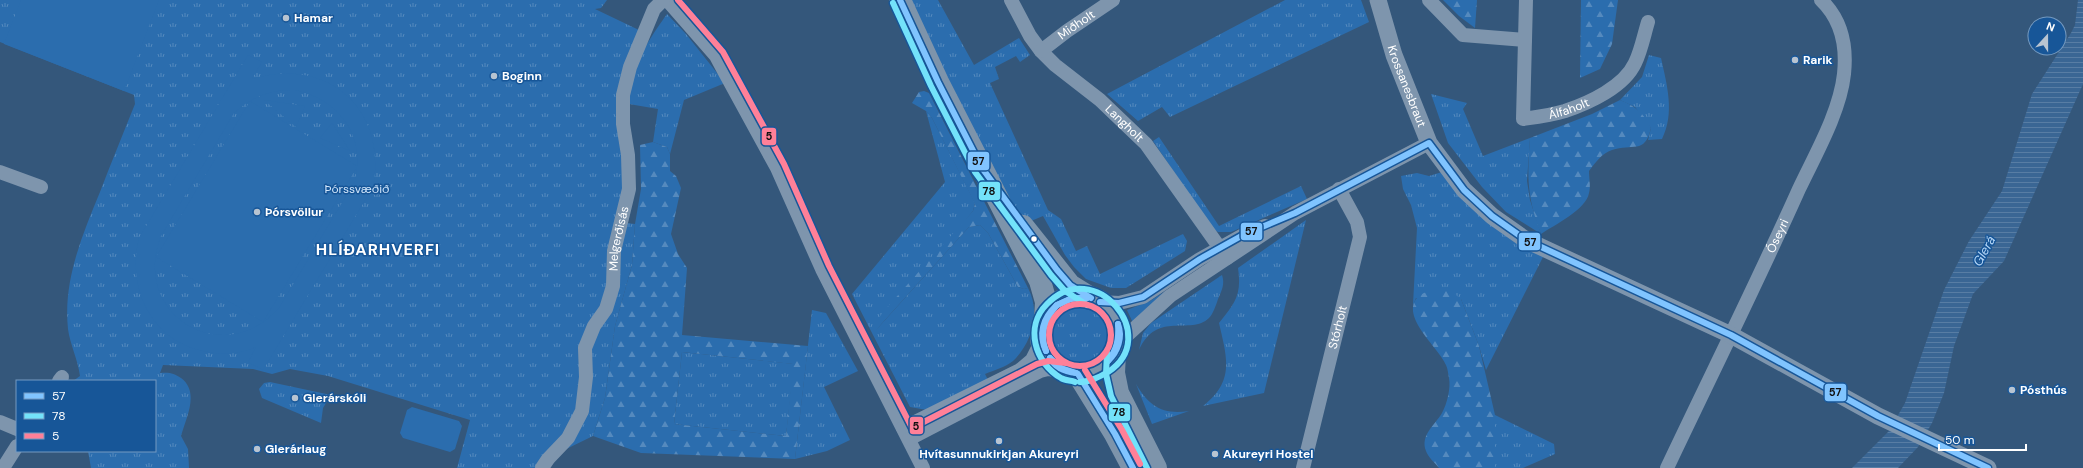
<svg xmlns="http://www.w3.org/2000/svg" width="2083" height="468" font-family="'DM Sans',sans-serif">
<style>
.grass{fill:url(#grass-tufts)}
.forest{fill:url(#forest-firs);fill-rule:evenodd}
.pitch{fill:#2b6dae;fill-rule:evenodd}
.water{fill:url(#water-rules)}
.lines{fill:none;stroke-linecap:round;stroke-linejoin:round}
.minor{stroke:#7e95ad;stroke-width:14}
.tertiary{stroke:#7e95ad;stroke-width:17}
.trunk{stroke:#7d94ab;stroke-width:22}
.bus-1-casing{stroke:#175698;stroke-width:9}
.bus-2-casing{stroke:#175698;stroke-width:9}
.bus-3-casing{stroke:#175698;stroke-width:9}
.bus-1{stroke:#80c4ff;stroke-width:6}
.bus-2{stroke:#73e2fa;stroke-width:6}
.bus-3{stroke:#ff8098;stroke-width:6}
.poi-dot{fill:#b8c4d1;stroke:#175698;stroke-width:1.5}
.bus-dot{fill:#fff;stroke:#175698;stroke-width:1.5}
.labels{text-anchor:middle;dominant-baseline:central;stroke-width:3;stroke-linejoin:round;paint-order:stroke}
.poi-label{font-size:12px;font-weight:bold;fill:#fff;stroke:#175698;text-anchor:start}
.street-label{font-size:12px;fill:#fff;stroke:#175698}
.park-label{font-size:12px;fill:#d2e7fc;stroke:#175698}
.water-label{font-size:13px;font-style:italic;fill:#b7d8f8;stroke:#175698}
.district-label{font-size:16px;font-weight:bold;letter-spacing:1px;fill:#fff;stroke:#175698}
.line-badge{stroke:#175698;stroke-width:1.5}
.pale-badge-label{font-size:11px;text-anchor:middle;font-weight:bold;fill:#111}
</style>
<defs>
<pattern id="grass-tufts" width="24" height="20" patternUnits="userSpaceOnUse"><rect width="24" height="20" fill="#2b6dae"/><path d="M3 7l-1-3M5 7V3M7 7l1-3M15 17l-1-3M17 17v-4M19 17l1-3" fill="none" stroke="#558abe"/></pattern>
<pattern id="forest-firs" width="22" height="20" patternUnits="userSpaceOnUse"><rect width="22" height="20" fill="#2b6dae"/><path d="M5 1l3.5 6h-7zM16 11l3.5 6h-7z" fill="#558abe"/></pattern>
<pattern id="water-rules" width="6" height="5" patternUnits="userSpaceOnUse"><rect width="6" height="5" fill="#3a6694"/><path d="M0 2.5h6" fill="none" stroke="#587da4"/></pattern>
</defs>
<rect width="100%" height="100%" fill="#34577b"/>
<g class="grass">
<path d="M0 0H607L601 8 595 9 641 31 619 89 625 175 618 222 635 224 632 265 615 326 605 398 593 436 556 454 546 468H457L470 420 328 376 290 369 272 374 253 369 163 365 160 373C169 372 174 373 181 378 200 392 186 418 181 436L188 449 189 468H91L88 451H155V381H73L80 376C78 360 70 344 68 329 63 280 82 236 100 192 111 163 123 134 135 104L134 95 0 42Z"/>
<path d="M906 0H938L974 65 1019 38 1030 55 1020 62 1016 56 995 67 999 79 990 83 1048 210 1061 219 1076 251 1087 246 1100 274 1183 234 1187 241 1185 251 1126 288H1111L1086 279 1074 267 1065 255 1043 216 1031 221 1020 213 1010 200Z"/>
<path d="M1285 0H1361L1369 22 1170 117 1162 107 1138 121 1107 94Z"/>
<path d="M667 14 686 34 725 83 684 100 670 154 667 147 653 142 658 109 629 104C629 96 629 89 631 81 634 61 655 31 667 14Z"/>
<path d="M1649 55 1661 58C1667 85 1675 113 1662 139L1648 140 1651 128 1635 107 1620 100 1642 77Z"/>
<path d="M1431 94 1467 103 1463 109 1483 156 1530 138 1527 181 1530 200 1541 234 1506 212 1482 187 1448 143Z"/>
<path d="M926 111 932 118 975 203 973 211 876 330 969 227 980 225 988 233 1018 287 1024 289 1028 288C1041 312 1032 343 1013 361 1006 367 994 370 985 374L989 382 927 410 910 407 852 294 945 182Z"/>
<path d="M1159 137 1219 226 1301 186 1307 199 1231 232H1218L1212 228 1153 141Z"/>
<path d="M1442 172 1543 257 1486 370 1479 346 1461 299 1416 298 1413 305 1417 228 1411 205 1403 189 1401 176 1417 173 1429 176Z"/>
<path d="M1306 220 1264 393 1203 406C1235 381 1227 358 1219 323 1235 303 1242 295 1238 268Z"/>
<path d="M1200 269 1134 325 1127 310 1150 301Z"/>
<path d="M1222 275C1225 284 1222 290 1218 299 1216 305 1213 314 1209 318 1190 336 1157 310 1139 350L1143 333 1151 323Z"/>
<circle cx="1082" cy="335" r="29"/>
<path d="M812 310 826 313 858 371 824 387 850 440 827 451 795 459Z"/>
<path d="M682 352 794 364 786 436 674 424Z"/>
<path d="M270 382 331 395 323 408 321 423 262 398 259 389 264 383Z"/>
<path d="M1136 384C1149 406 1162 415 1189 411L1152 424Z"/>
<path d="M1495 415 1554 444 1555 454 1523 468H1495Z"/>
</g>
<g class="forest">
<path d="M1443 0H1477L1475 28 1459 16Z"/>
<path d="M1581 0H1618L1612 44 1600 69 1580 78Z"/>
<path d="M924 91 929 93 1028 288 1024 289 1018 287 988 233 980 225 969 227 875 331V324L883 312 973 211 975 204 932 118 926 111 912 103 919 92Z"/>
<path d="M1620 100C1635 106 1644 113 1651 128 1645 155 1632 143 1612 150 1602 153 1595 163 1589 171 1589 178 1591 187 1589 193 1586 210 1554 225 1541 234 1527 197 1527 178 1530 138L1592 114Z"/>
<path d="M653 142 667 147 670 154V171L676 176 681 188 671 234 678 254 687 268 682 335 808 346 795 459 641 453 593 436 605 398 615 326 632 265 635 224 641 189 640 145ZM682 352 793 364 786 436 674 424Z"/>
<path d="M1441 288 1452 292 1461 299 1479 346 1495 415V468H1439C1435 463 1428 457 1426 451 1420 435 1435 425 1442 413 1447 404 1451 388 1449 378 1448 374 1448 369 1446 365 1440 349 1402 319 1416 299 1421 292 1433 290 1441 288Z"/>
</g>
<g class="pitch">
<path d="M21 0H159L124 91 4 44Z"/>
<path d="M248 55 262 62 252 79C327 56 388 109 373 187L263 370 248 362 256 347C241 354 224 355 208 352 153 343 126 290 139 238ZM295 90C331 97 361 127 357 166L250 101 156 257 263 322 357 167 355 181 279 308C223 371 130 314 161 236L234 113C252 97 271 89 295 90Z"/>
<path d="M264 100 305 106 296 127Z"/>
<path d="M332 123 350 151 320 138Z"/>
<path d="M412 407 459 421 462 426 455 449 450 452 403 438 400 433 407 410Z"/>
</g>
<path class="water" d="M2078 0H2083V84L2004 261 1973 294 1954 346 1944 393 1932 423 1918 447 1898 468H1852L1889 431 1905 403 1944 290 1969 241 2002 191 2032 94 2071 33 2075 25Z"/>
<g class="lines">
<g class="minor">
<path d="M667 0 716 56 724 71 777 168 822 269 923 468"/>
<path id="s1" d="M1011 0 1030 36 1041 51 1055 65 1100 100 1146 144 1227 258"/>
<path d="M1429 0 1463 35 1525 40"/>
<path id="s2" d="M1526 0 1523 119C1537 117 1552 115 1565 111 1589 103 1624 87 1635 63 1641 51 1644 35 1648 22"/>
<path id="s3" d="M1041 51 1067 31 1113 0"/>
<path d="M0 172 41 187"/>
<path d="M1100 302 1119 303 1143 297 1200 259 1243 235 1265 226"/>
<path d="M1117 347 1124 338 1170 296 1295 213 1429 143"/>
<path d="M59 381 62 377"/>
<path d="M0 422 17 429"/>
<path d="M903 428 1020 370 1032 360 1042 340"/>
<path d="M909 439 1040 371 1048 369 1065 371"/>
<path d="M3 468 17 446"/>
<path id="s4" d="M542 468 548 459 568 438 582 411 586 377 585 348 594 326 606 309 613 286 614 251 629 189 628 155 623 124V95L630 67 654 9 663 0"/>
<path id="s5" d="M1303 468 1360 237 1357 222 1339 189"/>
<path id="s6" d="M1667 468C1711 375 1757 283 1799 189 1815 155 1840 112 1844 74 1847 46 1842 20 1821 0"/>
</g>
<path class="tertiary" id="s7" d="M1378 0 1394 55 1429 143 1464 190 1492 216 1526 240 1731 335 1878 416 1988 468"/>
<g class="trunk">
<path d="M900 0 938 82 1040 281 1046 302 1045 319"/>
<path d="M1023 226 1070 285 1091 298"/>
<circle cx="1080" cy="335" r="39"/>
<path d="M1115 353 1114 373 1118 393 1156 468"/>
<path d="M1078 374 1115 434 1133 468"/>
</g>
<defs>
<g id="bus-1">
<path d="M900 0 938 82 982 168 1057 270 1070 285 1091 298"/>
<path d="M1100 302 1119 303 1143 297 1200 259 1243 235 1295 213 1429 143 1464 190 1492 216 1526 240 1731 335 1878 416 1988 468"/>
<path d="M1057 305 1073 298H1087"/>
<path d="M1057 305 1070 299 1087 298"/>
<path d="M1046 351C1038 334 1043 318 1056 306"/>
<path d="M1046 351C1039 334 1045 319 1056 306"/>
<path d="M1050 358 1061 368 1076 373"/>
<path d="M1050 358C1055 368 1066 372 1076 373"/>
<path d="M1108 361C1117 349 1119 339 1118 324"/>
<path d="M1108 361C1118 352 1123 337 1118 324"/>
<path d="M1078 374 1115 434 1133 468"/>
</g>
<g id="bus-2">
<path d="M893 3 931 86 975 172 1051 275 1065 291 1087 305"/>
<path d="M1107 353 1106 374 1111 396 1147 468"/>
<path d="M1075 382C1071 380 1065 381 1061 378 1035 363 1024 327 1047 304 1094 255 1163 336 1108 372 1099 377 1090 382 1080 382"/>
</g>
<g id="bus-3">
<path d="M678 0 723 52 784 164 829 266 912 428 1037 364 1048 361 1066 363"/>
<circle cx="1080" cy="335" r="31"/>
<path d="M1085 370 1122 430 1140 464"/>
</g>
</defs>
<use href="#bus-1" class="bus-1-casing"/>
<use href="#bus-2" class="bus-2-casing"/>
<use href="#bus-3" class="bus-3-casing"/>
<use href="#bus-1" class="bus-1"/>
<use href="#bus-2" class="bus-2"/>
<use href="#bus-3" class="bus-3"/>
</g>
<g class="poi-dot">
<circle cx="286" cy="18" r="4"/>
<circle cx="1795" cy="60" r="4"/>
<circle cx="494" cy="76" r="4"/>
<circle cx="257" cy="212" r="4"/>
<circle cx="2012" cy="390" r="4"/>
<circle cx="295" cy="398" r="4"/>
<circle cx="999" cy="441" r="4"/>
<circle cx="257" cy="449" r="4"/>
<circle cx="1215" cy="454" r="4"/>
</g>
<circle class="bus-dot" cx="1034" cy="239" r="3.5"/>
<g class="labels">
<g class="poi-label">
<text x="294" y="18">Hamar</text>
<text x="1803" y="60">Rarik</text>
<text x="502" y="76">Boginn</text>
<text x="265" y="212">Þórsvöllur</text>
<text x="2020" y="390">Pósthús</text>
<text x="303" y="398">Glerárskóli</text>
<text x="265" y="449">Glerárlaug</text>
<text x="999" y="454" text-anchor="middle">Hvítasunnukirkjan Akureyri</text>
<text x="1223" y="454">Akureyri Hostel</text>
</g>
<g class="street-label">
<text stroke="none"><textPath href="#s3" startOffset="44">Miðholt</textPath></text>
<text stroke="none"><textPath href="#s7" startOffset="91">Krossanesbraut</textPath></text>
<text stroke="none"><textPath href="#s2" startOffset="166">Álfaholt</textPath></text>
<text stroke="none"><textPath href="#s1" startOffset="170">Langholt</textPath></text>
<text stroke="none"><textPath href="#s6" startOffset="257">Óseyri</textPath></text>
<text stroke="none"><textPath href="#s4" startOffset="250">Melgerðisás</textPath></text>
<text stroke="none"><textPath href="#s5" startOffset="145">Stórholt</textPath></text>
</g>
<g class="park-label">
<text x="357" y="189">Þórssvæðið</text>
</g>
<g class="water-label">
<text transform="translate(1984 251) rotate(-61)">Glerá</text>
</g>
<g class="district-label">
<text x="378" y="249">HLÍÐARHVERFI</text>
</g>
</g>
<g class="line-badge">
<rect x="761" y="127" width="16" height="19" rx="4" fill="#ff8098"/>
<rect x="967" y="151" width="23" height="20" rx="4" fill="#80c4ff"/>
<rect x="978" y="181" width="23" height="20" rx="4" fill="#73e2fa"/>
<rect x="1240" y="222" width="23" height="19" rx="4" fill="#80c4ff"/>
<rect x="1518" y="232" width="23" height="19" rx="4" fill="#80c4ff"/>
<rect x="1824" y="383" width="23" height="19" rx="4" fill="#80c4ff"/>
<rect x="1108" y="403" width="23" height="19" rx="4" fill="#73e2fa"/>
<rect x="909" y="416" width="15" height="19" rx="4" fill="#ff8098"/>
</g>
<g class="pale-badge-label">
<text x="769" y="140">5</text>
<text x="978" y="165">57</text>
<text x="989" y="195">78</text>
<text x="1251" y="235">57</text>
<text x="1530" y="246">57</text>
<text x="1835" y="396">57</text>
<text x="1119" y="416">78</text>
<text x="916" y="430">5</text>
</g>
<rect x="16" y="380" width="140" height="72" fill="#175698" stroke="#749ac1"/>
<rect x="24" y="393" width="20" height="6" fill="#80c4ff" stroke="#749ac1"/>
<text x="52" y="400" font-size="12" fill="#ffffff">57</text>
<rect x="24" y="413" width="20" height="6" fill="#73e2fa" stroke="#749ac1"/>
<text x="52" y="420" font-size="12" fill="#ffffff">78</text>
<rect x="24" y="433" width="20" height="6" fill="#ff8098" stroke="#749ac1"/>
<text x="52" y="440" font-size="12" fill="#ffffff">5</text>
<g transform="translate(2047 36) rotate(21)"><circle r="19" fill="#175698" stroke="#749ac1"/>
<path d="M0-3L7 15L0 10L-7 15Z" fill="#b8c4d1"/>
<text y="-6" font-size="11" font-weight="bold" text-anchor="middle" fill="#ffffff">N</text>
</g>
<path d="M1939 444v6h87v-6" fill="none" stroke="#ffffff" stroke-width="2"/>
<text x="1945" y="444" font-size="12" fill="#ffffff" stroke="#175698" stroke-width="3" paint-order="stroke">50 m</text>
</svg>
